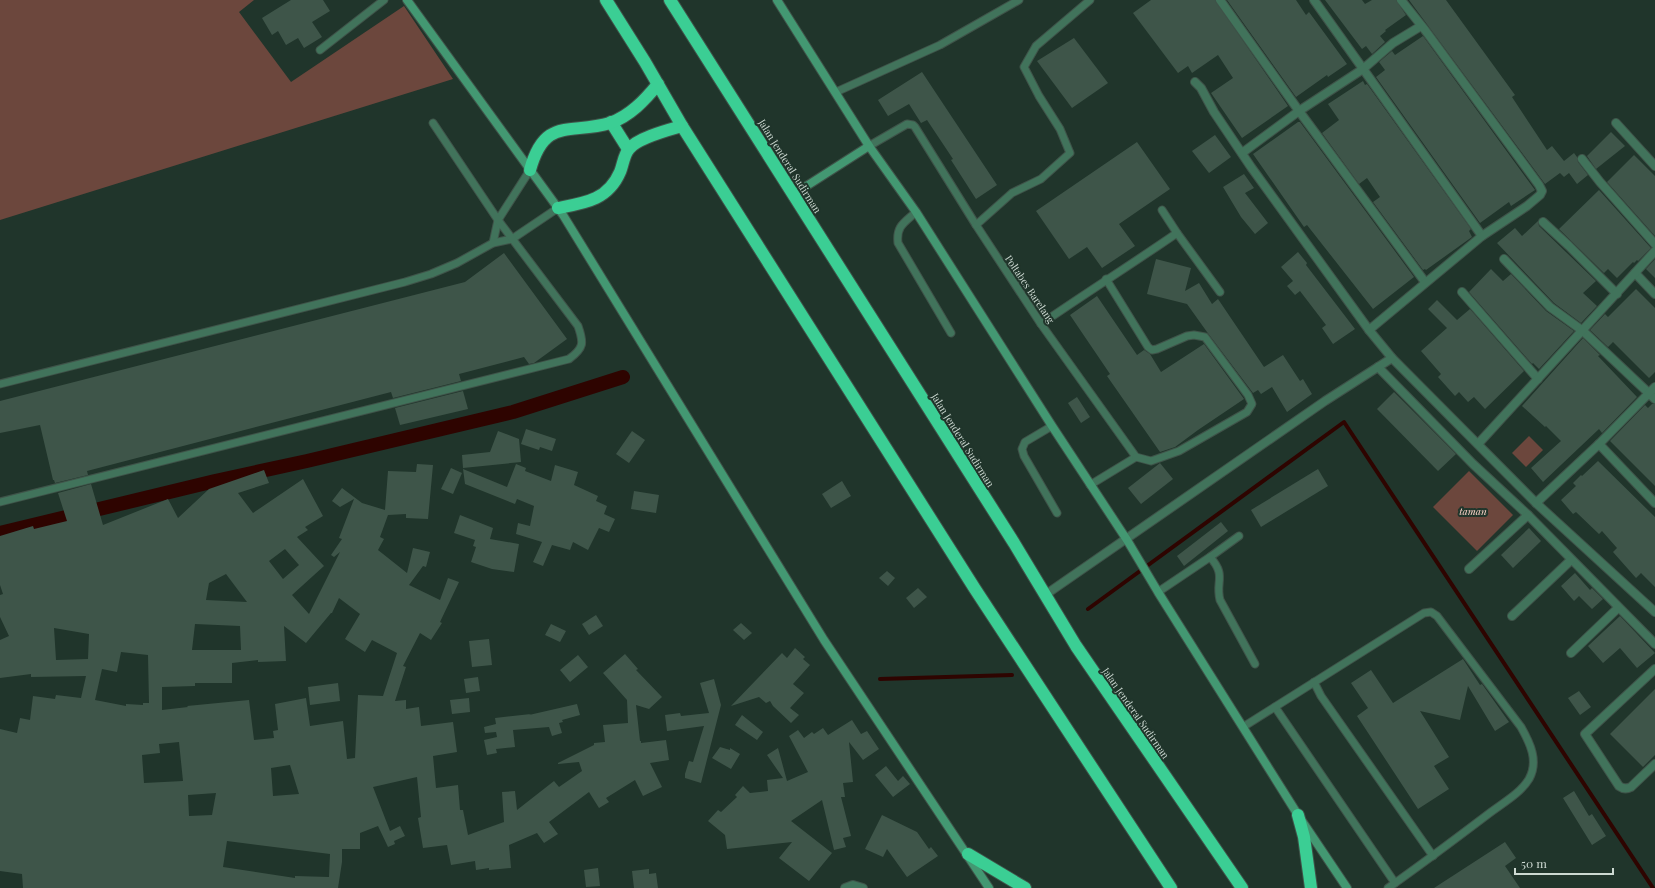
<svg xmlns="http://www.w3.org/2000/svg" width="1655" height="888" font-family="'Playfair Display',serif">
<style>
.green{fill:#6c473d}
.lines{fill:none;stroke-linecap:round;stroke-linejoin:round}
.stream{stroke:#2e0400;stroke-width:4}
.canal{stroke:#2e0400;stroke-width:14}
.building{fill:#3e5549;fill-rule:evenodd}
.lane-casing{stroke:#3f5349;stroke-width:9}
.street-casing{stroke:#3f5349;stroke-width:10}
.secondary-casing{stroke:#3f5349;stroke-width:10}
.highway-casing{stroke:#3f5349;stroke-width:14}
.lane{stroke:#41735b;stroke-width:7}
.street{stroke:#41735b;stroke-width:8}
.secondary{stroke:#439872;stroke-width:8}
.highway{stroke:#3bce94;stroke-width:12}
.labels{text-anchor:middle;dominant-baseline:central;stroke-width:4;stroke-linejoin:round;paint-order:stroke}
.street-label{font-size:10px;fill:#cdd9d2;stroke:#20352b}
.park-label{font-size:10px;font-style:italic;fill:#fcd4c9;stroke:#20352b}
</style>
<rect width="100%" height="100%" fill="#20352b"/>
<g class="green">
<path d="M0 0H254L239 12 291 82 404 6 453 79 0 220Z"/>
<path d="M1529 436 1543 450 1526 467 1512 453Z"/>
<path d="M1469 471 1513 515 1477 551 1433 507Z"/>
</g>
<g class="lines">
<g class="stream">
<path d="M1088 609 1344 422 1653 888"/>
<path d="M880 679 1012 675"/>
</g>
<path class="canal" d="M0 533 215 481 307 461 513 412 623 377"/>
</g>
<g class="building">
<path d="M291 0H323L330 11 312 22 322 37 304 48 298 38 286 45 278 31 272 35 262 18Z"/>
<path d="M1151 0H1215L1288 106 1242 138 1211 93 1233 78 1218 55 1192 73 1188 66 1178 73 1133 13Z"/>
<path d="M1227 0H1296L1306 15 1309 12 1347 64 1328 77 1327 75 1296 97Z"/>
<path d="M1325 0H1362L1365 4 1372 0H1396L1406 15 1385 30 1386 31 1380 36 1385 42 1372 54 1366 46 1362 49Z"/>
<path d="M1409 0H1446L1515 95 1512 97 1547 150 1552 146 1564 161 1574 153 1577 157 1578 162 1588 175 1577 184 1569 173 1564 177 1560 173 1545 184Z"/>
<path d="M1423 36 1535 190 1511 206 1509 202 1480 223 1376 77 1385 70 1379 62 1392 51 1395 55Z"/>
<path d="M1074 38 1108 83 1072 108 1037 61Z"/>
<path d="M922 72 997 185 976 199 951 160 953 159 927 120 921 123 909 104 888 116 878 100Z"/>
<path d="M1363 81 1365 85 1367 84 1471 229 1469 231 1472 237 1426 270 1425 269 1423 270 1373 202 1380 197 1367 178 1359 184 1322 133 1339 120 1328 104Z"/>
<path d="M1298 122H1300L1414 277 1373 309 1307 225 1304 227 1253 154Z"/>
<path d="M1611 132 1625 146 1596 169 1587 156Z"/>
<path d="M1215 135 1231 157 1209 173 1192 151Z"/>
<path d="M1137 142 1170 189 1119 224 1135 246 1102 268 1087 247 1069 259 1036 211Z"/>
<path d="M1634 155 1655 176V236L1607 182Z"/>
<path d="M1244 174 1254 188 1245 193 1268 223 1255 234 1241 217 1223 187Z"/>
<path d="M1599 190 1651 248 1638 261 1637 260 1634 263 1633 262 1617 278 1608 269 1604 273 1559 229Z"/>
<path d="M1538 221 1539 226 1596 281 1583 293 1597 306 1581 323 1554 303 1497 243 1515 228 1522 236Z"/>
<path d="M1298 252 1307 263 1306 265 1355 329 1333 344 1322 328 1326 325 1300 291 1295 295 1287 286 1293 281 1281 267Z"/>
<path d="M504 253 567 339 534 363 529 364 524 357 459 374 461 381 393 398 391 392 87 471 88 475 55 483 54 480H53L40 425 0 433V401L465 282Z"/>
<path d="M1156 259 1191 268 1185 291 1199 283 1212 304 1218 299 1264 367 1283 355 1300 381 1303 379 1312 394 1287 412 1272 387 1261 394 1258 390 1253 393 1207 332 1187 304 1147 294Z"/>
<path d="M1655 259V278L1646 269Z"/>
<path d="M1491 269 1503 281 1511 274 1546 311 1574 331 1539 369 1533 363 1532 364 1469 292Z"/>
<path d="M1636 289 1655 308V372L1649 378 1613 342 1608 347 1590 330 1605 314 1608 317Z"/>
<path d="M1097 296 1137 355 1144 350 1150 354 1161 372 1204 344 1244 399 1198 430 1175 447 1160 452 1107 376 1110 374 1070 315Z"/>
<path d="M1437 300 1457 320 1470 309 1524 371 1485 409 1474 397 1468 402 1459 392 1455 396 1438 377 1441 374 1421 351 1447 328 1428 309Z"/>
<path d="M1583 338 1600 355 1598 356 1637 397 1602 433 1599 429 1543 482 1531 468 1561 441 1546 426 1545 427 1522 406Z"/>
<path d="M463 391 468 409 400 425 395 408Z"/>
<path d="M1394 392 1456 454 1438 471 1377 409Z"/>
<path d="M1077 397 1090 417 1081 423 1068 403Z"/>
<path d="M1652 404H1655V486L1610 441 1645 405 1648 408Z"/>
<path d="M526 429 556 439 552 451 540 447 539 450 521 444Z"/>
<path d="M498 431 519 439 521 462 463 468 462 455 490 452Z"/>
<path d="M632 431 645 440 629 463 616 454Z"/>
<path d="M1598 461 1655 517V587L1641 573 1636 578 1613 552 1617 548 1602 531 1599 534 1576 512 1573 514 1561 500 1576 486 1573 483 1581 475 1582 476Z"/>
<path d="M1160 463 1173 479 1141 504 1128 488Z"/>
<path d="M417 464 433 465 428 519 406 518V514L388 515 380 537 384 539 378 550 407 573 413 548 430 552 426 567 423 566 409 585 440 600 448 578 459 582 440 622 442 623 431 640 420 633 403 666 406 667 395 701 406 700V709L419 707 421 726 453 722 457 752 433 756 436 788 458 785 460 810H463L468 835 504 822 502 792 515 791 517 810 554 781 559 787 582 771 579 762 558 764V763L594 745V743L605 742 603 725 628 723 627 700 603 673 625 654 638 669 636 670 662 697 649 709 636 705 640 741H641V743L666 740 669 760 650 763 662 787 643 796 635 780 606 798 609 802 599 808 589 792 549 822 558 834 544 843 537 833 509 845 511 868 489 870V868L476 870 475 861 451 865 447 845 423 848 418 818 421 817 417 777 373 787 390 831 400 826 405 836 394 841 395 844 388 847 378 826 360 833V849H342V862L338 888H23L22 874 0 871V729L17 733 20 718 30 720 33 696 55 699 56 695 81 698 86 676 31 677V674L0 678V640L9 636 0 617V595L3 594 0 585V536L33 526 34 529 67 521 58 493 91 484 103 525 168 499 178 518 209 489 264 470 269 483 238 493 253 513 303 479 323 516 305 527 308 530 297 537 324 566 292 595 309 614 340 552 334 557 331 555 342 539 339 538 354 499 340 507 332 501 342 488 362 503 385 510 388 471 416 472ZM285 549 299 565 283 579 269 561ZM226 574 247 602 206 600 209 583ZM339 598 360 614 345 639 365 652 372 640 397 653 383 696 358 695 355 758 347 759 343 721 310 726 306 698 275 704 278 730 273 731 274 738 254 740 249 700 187 706 188 707 162 710V687L195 686V683H232V663L258 660V662L286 661 284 626 306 643 331 613H332ZM195 624 240 626 241 650H192ZM54 628 89 634 88 659 56 660ZM121 652 148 655 149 703H143V705L126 704V706L95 700 102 669 117 672ZM179 742 183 781 144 783 142 755 160 753 159 744ZM290 765 299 794 273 796 271 768ZM216 793 212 815 189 816 188 795ZM227 841 330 854 329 877 295 876V878L223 867Z"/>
<path d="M516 464 526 468 525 471 551 481 555 465 578 472 574 485 598 496 596 501 607 506 604 514 615 519 609 532 599 528 588 550 573 542 570 550 552 545 543 566 533 562 542 542 516 534 518 523 530 526 534 506 517 499 515 504 465 484 463 469 507 487Z"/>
<path d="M451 468 462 473 453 494 441 489Z"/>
<path d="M1318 469 1328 486 1261 527 1251 510Z"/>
<path d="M842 481 851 496 831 508 822 494Z"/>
<path d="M634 491 659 495 656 513 631 509Z"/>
<path d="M460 515 493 528 490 539 519 544 514 572 492 569 471 562 476 547 473 546 475 540 454 533Z"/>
<path d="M1221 522 1228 531 1184 566 1177 556Z"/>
<path d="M1529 528 1541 541 1513 568 1501 555Z"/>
<path d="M887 571 895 578 888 586 879 578Z"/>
<path d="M1575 573 1590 590 1592 588 1603 599 1592 609 1579 596 1574 601 1561 586Z"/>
<path d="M918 588 927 597 914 608 906 598Z"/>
<path d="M596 615 603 626 589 635 582 624Z"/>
<path d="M1620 616 1655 653 1637 668 1620 648 1603 663 1588 646Z"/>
<path d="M741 623 752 633 744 640 733 630Z"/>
<path d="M551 624 566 631 560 642 545 635Z"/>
<path d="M489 639 492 665 472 667 469 641Z"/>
<path d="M795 648 805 657 803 659 810 665 793 684 804 693 790 708 799 715 791 723 773 706 770 701 766 703 759 697 731 706 782 653 787 658Z"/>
<path d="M578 655 588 667 570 682 560 670Z"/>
<path d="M1463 659 1480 685 1482 684 1509 722 1495 731 1468 686 1460 720 1420 711 1449 757 1434 766 1449 789 1418 809 1357 716 1368 708 1351 683 1371 670 1393 703Z"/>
<path d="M478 677 480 691 466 693 464 679Z"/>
<path d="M714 679 721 705 701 783 685 778V774L689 761 693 762 704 726 667 731 665 715 680 713 681 716 709 713 700 683Z"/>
<path d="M338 683 340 701 310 705 308 687Z"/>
<path d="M1655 689V755L1643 767 1610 734Z"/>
<path d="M1579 691 1591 707 1580 715 1568 698Z"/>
<path d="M469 698 470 712 452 714 450 700Z"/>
<path d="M577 704 580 715 562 720 563 722 559 723 562 733 552 736 549 727 513 730 515 747 496 749 497 753 487 755 484 740 497 737 496 732 485 733 484 727 496 724 495 718 531 714 529 715Z"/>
<path d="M742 715 763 732 757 740 735 725Z"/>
<path d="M852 720 861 734 867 731 879 749 863 760 849 742 853 782 843 783 845 797H841L851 836 843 838 846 847 834 850 822 800 791 821 832 853 809 881 779 858 792 842 727 849 725 835 708 821 718 810 721 812 737 797 735 795 743 786 750 793 768 791 767 780 783 778 767 755 778 748 787 781 808 772 789 736 798 730 804 738 812 732 814 734 823 728 828 735Z"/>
<path d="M720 747 730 750V748L740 754 731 769 712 758Z"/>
<path d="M886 766 898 781 903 776 910 784 893 797 875 775Z"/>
<path d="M1574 791 1589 816 1592 814 1606 836 1592 845 1563 798Z"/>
<path d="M882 815 917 832 929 849 931 847 938 856 907 877 887 849 883 857 865 849Z"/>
<path d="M1505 842 1516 858 1505 866 1520 888H1434Z"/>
<path d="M598 868 600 886 586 887 584 870Z"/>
<path d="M649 869V874L656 873 658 888H634L632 871Z"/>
</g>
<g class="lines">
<defs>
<g id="lane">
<path d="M320 50 384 0"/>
<path d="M836 92 940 45 1019 0"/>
<path d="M869 146 907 124 913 125 915 127 976 225 1041 324 1136 457 1090 485"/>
<path d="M916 212C904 223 896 226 898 243L951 333"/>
<path d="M976 225 1012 193 1041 179 1070 153 1060 129 1039 96 1024 67 1036 46 1090 0"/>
<path d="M1177 233 1220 292"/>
<path d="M493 243 498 220 530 170"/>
<path d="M1106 279 1148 347 1152 350 1157 349 1187 336 1194 335 1205 337 1248 395 1252 404 1247 412 1179 451 1151 461 1136 457"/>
<path d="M1041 324C1086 293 1132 264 1177 233L1162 210"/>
<path d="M0 384 405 282 431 274 457 263 493 243 512 239 558 208"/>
<path d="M1052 426 1025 442 1022 449 1024 456 1057 513"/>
<path d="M0 502 569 359C584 348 584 343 578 326L498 220 433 123"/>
<path d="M1210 557C1227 576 1215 581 1220 600L1255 664"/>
<path d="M1158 592 1210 557 1239 536"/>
<path d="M1314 682 1321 696 1433 856"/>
<path d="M1275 707 1395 883"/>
<path d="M1243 727 1424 613 1431 612 1437 616 1521 727C1530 743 1539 761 1529 779 1520 794 1501 804 1487 815 1454 840 1422 864 1388 888"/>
</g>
<g id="street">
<path d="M1220 0 1299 111 1425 282"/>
<path d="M1314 0 1482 236"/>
<path d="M1195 82 1201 88 1214 112 1251 167 1369 330 1392 358 1536 503 1655 612"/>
<path d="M1616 123 1655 166"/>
<path d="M1242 153 1299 111 1363 69 1393 43 1421 26"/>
<path d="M1582 159 1600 182 1655 244"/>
<path d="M1543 222 1569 246 1617 294"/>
<path d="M1504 259 1550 307 1583 331 1655 399"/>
<path d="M1635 273 1655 294"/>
<path d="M1462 292 1538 379"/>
<path d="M1369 330 1482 236 1527 206 1540 195 1542 191 1539 185 1425 30 1401 0"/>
<path d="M1378 367 1473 464 1528 515 1655 644"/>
<path d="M1478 444 1655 251"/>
<path d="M1599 444 1655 503"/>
<path d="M1536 503 1599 444 1655 387"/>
<path d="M1469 569 1528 515"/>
<path d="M1045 595 1325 401 1392 358"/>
<path d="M1512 616 1571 560"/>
<path d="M1571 653 1618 608"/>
<path d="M1655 669 1585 734 1619 786C1623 789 1627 789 1631 787L1655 764"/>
<path d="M845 888 853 885 863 888"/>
</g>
<g id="secondary">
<path d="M407 0 563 215 824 640 989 888"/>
<path d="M777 0 869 146 916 212 1052 426 1127 540 1158 592 1298 815 1347 888"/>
<path d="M794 194 869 146"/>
</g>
<g id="highway">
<path d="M606 0 645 62 682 126 975 589 1171 888"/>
<path d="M670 0 1014 543 1076 646 1242 888"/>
<path d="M611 122 628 149"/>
<path d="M530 170C545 116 570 135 610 123 630 116 645 100 658 84"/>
<path d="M558 208C585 203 608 200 620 172 623 165 624 154 629 149 637 138 668 130 682 126"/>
<path d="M1298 815 1304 837 1311 888"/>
<path d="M968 854 1025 888"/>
</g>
</defs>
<use href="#lane" class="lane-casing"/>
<use href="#street" class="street-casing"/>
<use href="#secondary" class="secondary-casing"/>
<use href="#highway" class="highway-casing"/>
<use href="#lane" class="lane"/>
<use href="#street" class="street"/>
<use href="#secondary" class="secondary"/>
<use href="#highway" class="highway"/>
</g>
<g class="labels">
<g class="street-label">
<text transform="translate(790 166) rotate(58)">Jalan Jenderal Sudirman</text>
<text transform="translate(1030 289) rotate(56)">Poltabes Barelang</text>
<text transform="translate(963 440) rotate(58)">Jalan Jenderal Sudirman</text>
<text transform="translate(1136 713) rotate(55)">Jalan Jenderal Sudirman</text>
</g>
<g class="park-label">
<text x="1473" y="511">taman</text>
</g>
</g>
<path d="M1515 868v6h98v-6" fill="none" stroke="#cdd9d2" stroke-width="2"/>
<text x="1521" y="868" font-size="12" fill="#cdd9d2" stroke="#20352b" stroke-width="3" paint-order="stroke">50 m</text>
</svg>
